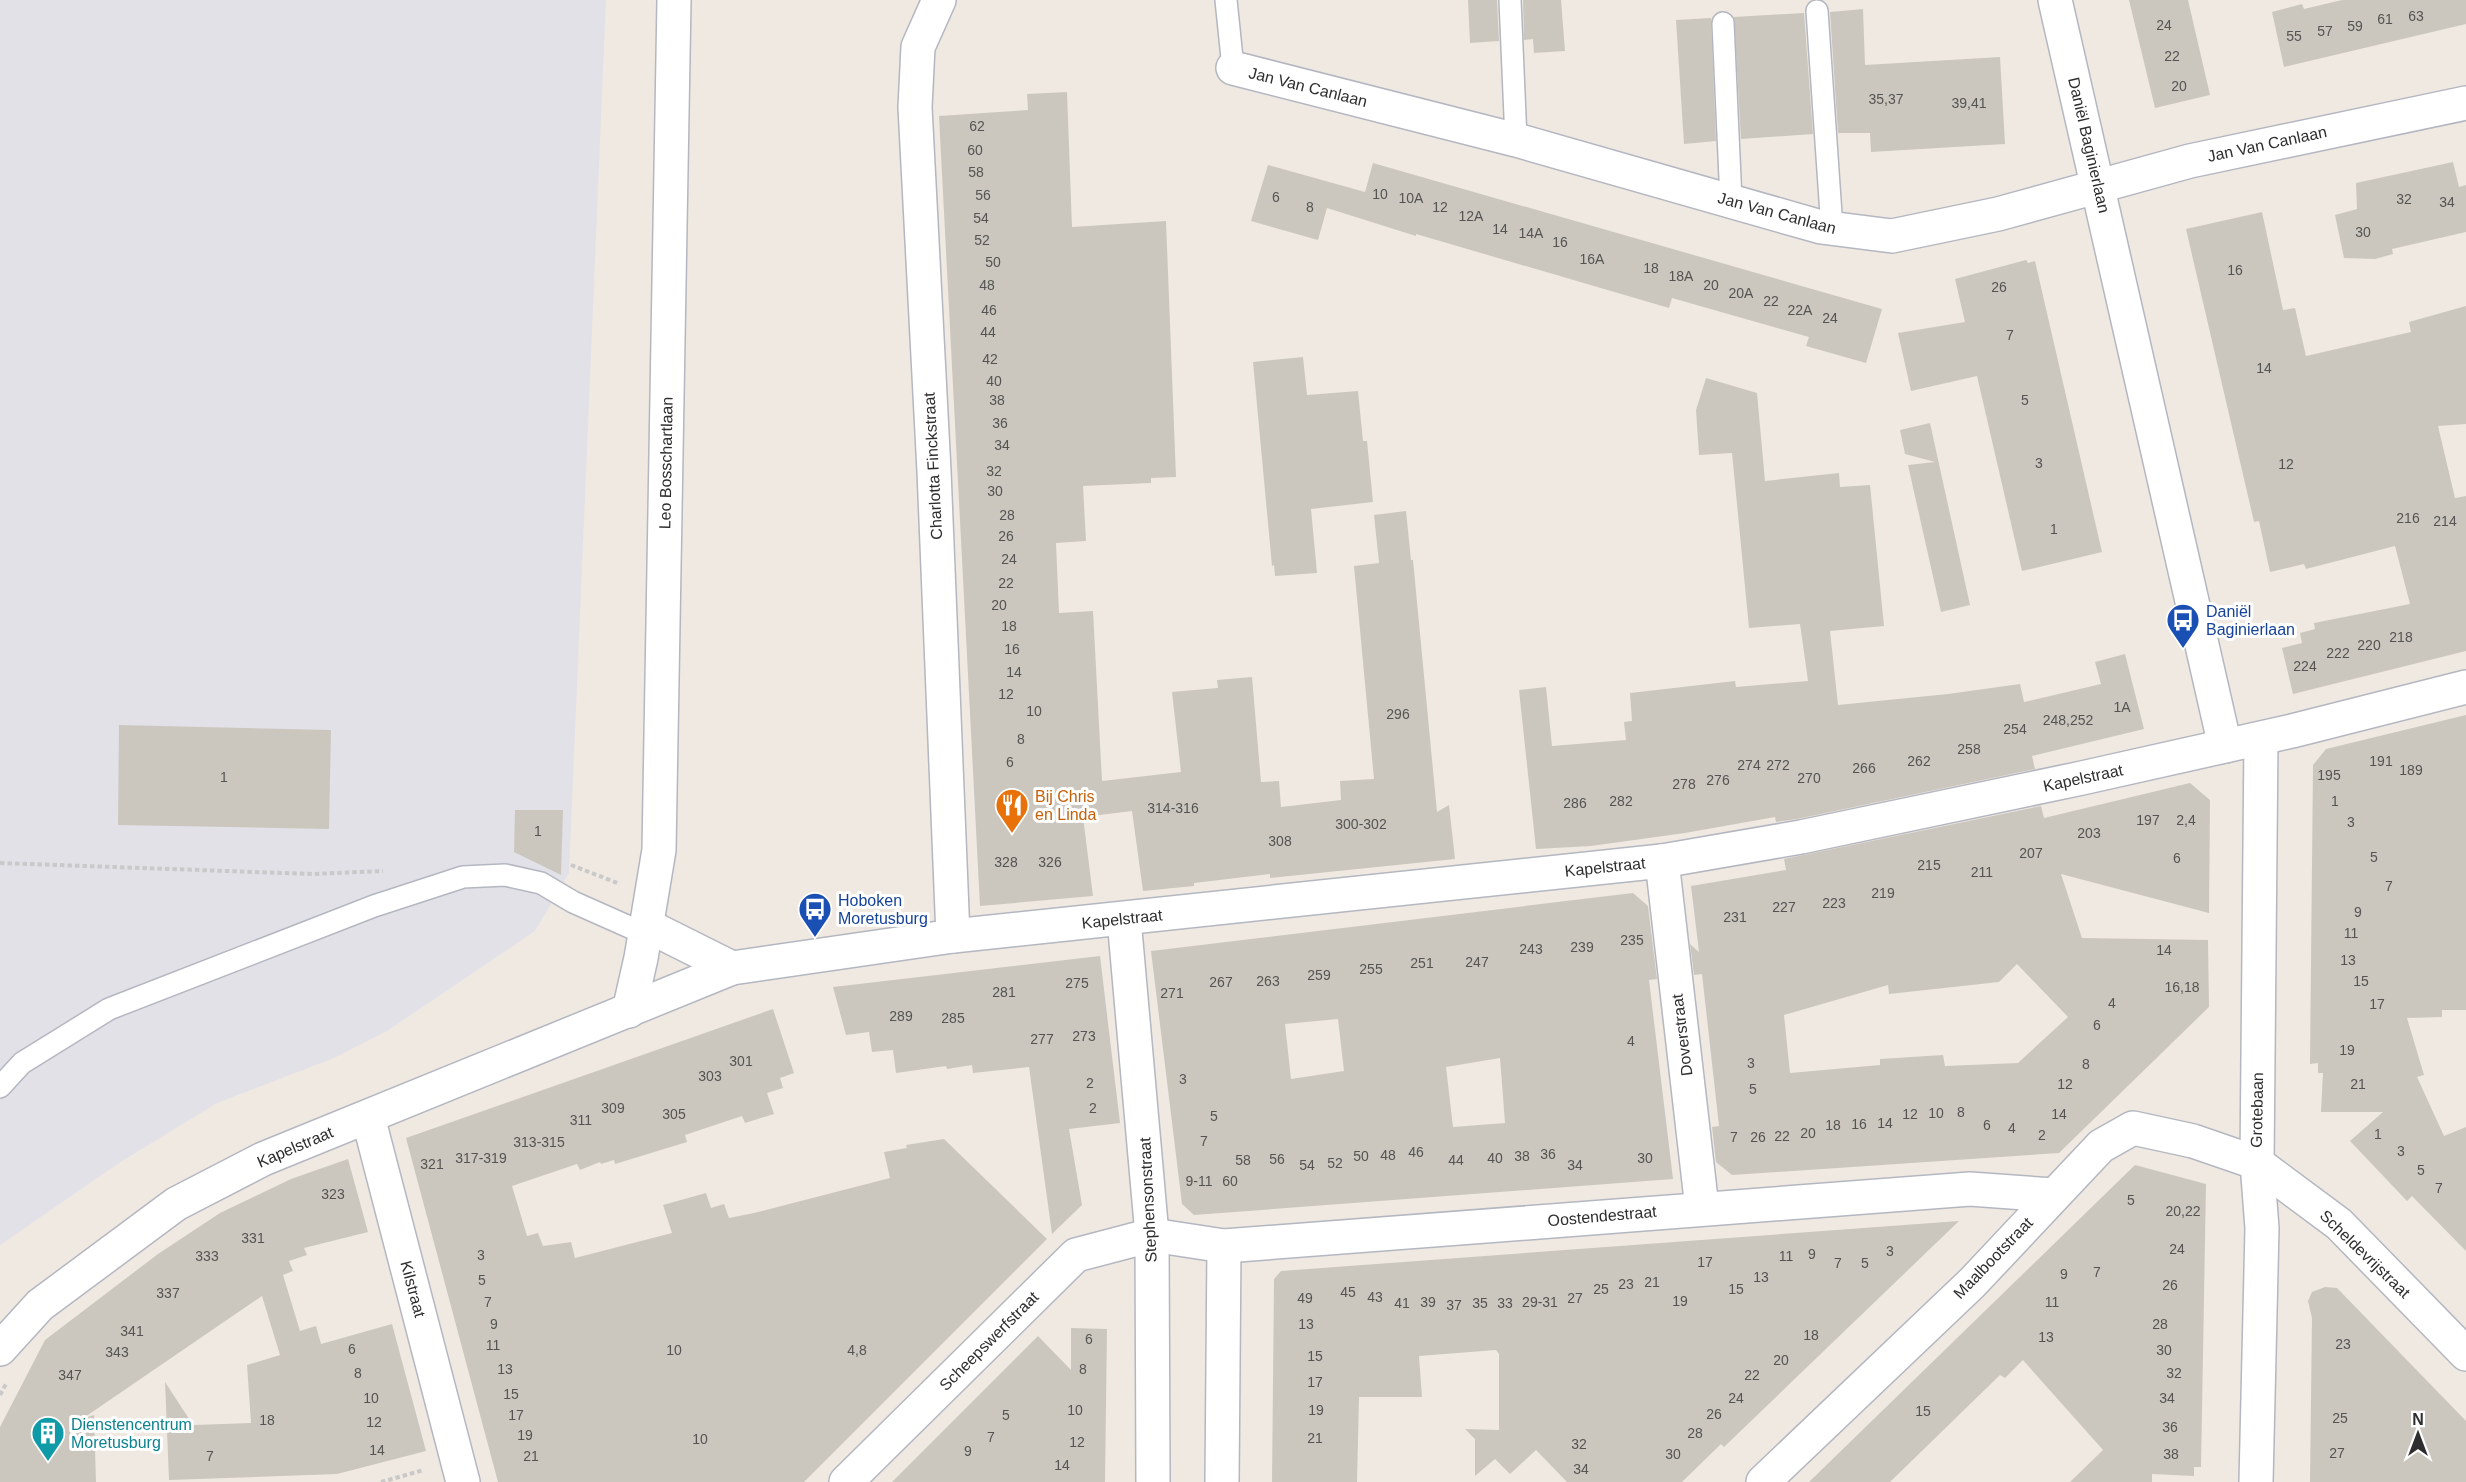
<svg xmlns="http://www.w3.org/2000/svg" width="2466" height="1482" font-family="Helvetica,sans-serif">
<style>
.industrial{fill:#e3e1e8}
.building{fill:#cbc7bf;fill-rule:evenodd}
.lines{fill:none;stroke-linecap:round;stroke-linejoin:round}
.service-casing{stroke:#b4b7c1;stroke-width:24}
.minor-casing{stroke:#b4b7c1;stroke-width:36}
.path{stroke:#c9c9c9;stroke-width:4;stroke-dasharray:4.5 3;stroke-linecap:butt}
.service{stroke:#fff;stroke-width:21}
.minor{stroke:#fff;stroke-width:33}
.labels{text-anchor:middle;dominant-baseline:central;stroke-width:6;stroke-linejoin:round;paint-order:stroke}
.number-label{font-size:14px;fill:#555452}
.street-label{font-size:16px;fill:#2e2e2e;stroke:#fff}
.transit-label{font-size:16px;fill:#164399;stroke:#fff;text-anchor:start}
.food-label{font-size:16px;fill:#c56008;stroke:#fff;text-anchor:start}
.culture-label{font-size:16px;fill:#0d838f;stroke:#fff;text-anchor:start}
</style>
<rect width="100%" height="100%" fill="#efe9e1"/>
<path class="industrial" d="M0 0H606L569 873 535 931 387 1031 334 1058 217 1103 119 1163 0 1245Z"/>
<g class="building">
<path d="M1468 0H1497L1499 41 1470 43Z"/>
<path d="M1523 0H1561L1565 51 1534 53 1533 39 1524 40Z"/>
<path d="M2129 0H2188L2210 95 2155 108Z"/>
<path d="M2342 0H2466V24L2284 67 2272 12 2302 4 2304 9Z"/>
<path d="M1863 9 1865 65 2000 57 2005 144 1871 152 1870 133H1838L1830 12Z"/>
<path d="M1804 13 1813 134 1741 139 1734 17Z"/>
<path d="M1711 18 1716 141 1684 144 1676 20Z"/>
<path d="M1067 92 1072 227 1166 221 1176 477 1151 478V483L1083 486 1086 541 1056 543 1059 613 1093 611 1102 781 1181 772 1172 692 1218 688 1217 680 1252 677 1261 782 1279 781 1281 807 1341 800 1340 781 1374 779 1354 566 1379 563 1374 515 1406 511 1411 560H1413L1437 812 1449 805 1455 859 1270 878V874L1194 883V886L1143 891 1132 811 1083 817 1093 896 980 906 939 116 1028 110 1027 94Z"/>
<path d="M2453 162 2459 187 2466 185V232L2392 249 2393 254 2375 259 2344 258 2335 215 2357 209 2356 183Z"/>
<path d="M1373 163 1882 309 1866 363 1806 346 1809 337 1749 320 1672 298 1669 308 1416 234V236L1327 208 1318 240 1251 221 1268 165 1365 192Z"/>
<path d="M2262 212 2283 310 2295 308 2306 356 2411 332 2409 322 2466 306V424L2438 426 2455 498 2466 496V651L2293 694 2282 648 2302 643 2300 633 2315 629 2314 623 2410 604 2395 546 2306 569 2304 564 2270 572 2259 521 2254 522 2186 229Z"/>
<path d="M2026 260 2028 263 2035 261 2102 552 2022 571 1977 376 1911 391 1898 333 1965 322 1955 279Z"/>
<path d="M1303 357 1307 395 1358 391 1363 441H1367L1373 502 1311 509 1317 573 1275 576 1274 565 1272 566 1253 362Z"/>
<path d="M1706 378 1757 393 1765 481 1839 473 1840 487 1870 485 1884 626 1830 631 1838 705 1948 694 2020 684 2024 702 2101 684 2095 662 2125 654 2144 729 2032 756 2035 769 1797 819 1776 822 1775 817 1685 833 1591 846 1536 849 1519 690 1546 687 1552 746 1626 740 1624 722 1632 721 1630 693 1735 681 1736 687 1808 681 1800 624 1749 628 1732 453 1699 455 1696 410Z"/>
<path d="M1930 423 1970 605 1941 612 1908 465 1935 462 1905 454 1900 430Z"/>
<path d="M2466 715V1010H2442V1017L2407 1018 2424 1075 2417 1077 2444 1136 2466 1127V1251L2412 1196 2407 1201 2350 1141 2383 1112H2321L2323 1073H2318V1063L2310 1064 2313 765 2326 749Z"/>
<path d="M119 725 331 730 329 829 118 825Z"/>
<path d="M2190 783 2210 800 2209 913 2061 874 2082 938 2208 940 2209 1007 2059 1153 1732 1175 1716 1162 1712 1127 1719 1126 1702 974 1694 975 1690 944 1699 952 1691 886 1786 870 1784 859 2041 806 2044 818ZM2017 964 2068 1017 2018 1063 1945 1066 1943 1055 1880 1059V1065L1790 1073 1784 1015 1888 985 1889 994 1999 982Z"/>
<path d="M515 810H563L561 875 514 852Z"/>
<path d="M1633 893 1648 906 1657 979 1649 980 1673 1179 1194 1215 1182 1204 1151 951ZM1338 1019 1344 1071 1291 1079 1285 1024ZM1500 1058 1505 1123 1453 1127 1446 1067Z"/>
<path d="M1100 956 1120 1123 1069 1129 1082 1205 1052 1234 1029 1067 973 1073 972 1065 947 1069 946 1066 896 1073 893 1050 872 1052 869 1032 846 1035 833 987Z"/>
<path d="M773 1009 794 1073 780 1078 783 1088 767 1093 774 1114 745 1123 742 1116 685 1135 687 1142 615 1164 614 1160 601 1164 600 1162 580 1170 577 1164 512 1186 527 1236 538 1233 543 1246 571 1242 575 1258 672 1233 663 1205 706 1193 711 1208 724 1204 729 1218 754 1213 890 1178 884 1152 907 1148 906 1145 944 1139 1047 1239 804 1482H498L406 1138Z"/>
<path d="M348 1159 368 1232 304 1248 307 1255 289 1261 293 1271 283 1275 300 1331 316 1326 321 1344 392 1324 426 1451 337 1474 169 1480 165 1382 193 1425 251 1423 247 1365 280 1355 262 1296 82 1419 94 1415 96 1482H0V1427L45 1340 158 1254 220 1213 291 1179Z"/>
<path d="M2135 1165 2206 1184 2201 1467H2194V1476L2152 1474V1482H2070L2103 1450 2023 1360 2005 1378 2000 1375 1890 1482H1809Z"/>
<path d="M1959 1221 1724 1447 1721 1444 1682 1482H1567L1536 1450 1510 1474 1495 1459 1475 1476V1439L1465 1429 1499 1430V1354L1496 1350 1419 1356 1422 1397H1359L1357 1482H1272L1274 1279 1281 1271Z"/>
<path d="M2325 1287 2337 1288 2466 1421V1482H2310L2312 1318 2308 1301 2312 1292Z"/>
<path d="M1071 1328 1107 1329 1105 1482H892L1038 1336 1071 1370Z"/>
</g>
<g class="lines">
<defs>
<g id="service">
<path d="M1226 0 1233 68"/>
<path d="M1510 0 1516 140"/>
<path d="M1817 11 1832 229"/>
<path d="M1723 23 1731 201"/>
<path d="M0 1087 22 1063 109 1009 374 906 463 877 505 875 541 883 573 902 645 934"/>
</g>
<g id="minor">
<path d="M939 0 918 47 915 107 934 471 953 936"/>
<path d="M2055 0 2225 746"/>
<path d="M1233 68 1516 140 1821 227 1892 236 1998 214 2190 161 2466 103"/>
<path d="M1662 861 1702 1208"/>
<path d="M1124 919 1152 1235 1153 1482"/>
<path d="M646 925 732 968"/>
<path d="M629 1011 641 958 659 850 674 0"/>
<path d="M368 1117 463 1482"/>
<path d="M0 1349 40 1305 176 1204 263 1159 732 968 953 936 1662 861 1801 837 2082 778 2292 731 2466 687"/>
<path d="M846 1482 1076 1255 1152 1235 1224 1246 1970 1189 2053 1195"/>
<path d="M1222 1482 1224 1246"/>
<path d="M1763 1482 1972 1283 2101 1146 2133 1128 2193 1141 2257 1163 2339 1224 2466 1354"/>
<path d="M2256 1482 2262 1228 2257 1163 2261 739"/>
</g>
</defs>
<use href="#service" class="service-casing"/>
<use href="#minor" class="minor-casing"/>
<g class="path">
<path d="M0 863 312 874 383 871"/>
<path d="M571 865 620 884"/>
<path d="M0 1395 7 1382"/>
<path d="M381 1482 424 1470"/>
</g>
<use href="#service" class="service"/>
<use href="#minor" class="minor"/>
</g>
<defs>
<symbol id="bus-pin" viewBox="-11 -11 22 30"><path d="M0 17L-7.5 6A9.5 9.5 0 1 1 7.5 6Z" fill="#1a4fb4" stroke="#fff"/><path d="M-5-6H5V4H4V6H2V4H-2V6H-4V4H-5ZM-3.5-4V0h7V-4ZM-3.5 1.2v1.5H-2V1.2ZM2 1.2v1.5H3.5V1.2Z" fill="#fff"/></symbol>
<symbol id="restaurant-pin" viewBox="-11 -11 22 30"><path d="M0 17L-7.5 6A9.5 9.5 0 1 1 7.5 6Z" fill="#e8710a" stroke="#fff"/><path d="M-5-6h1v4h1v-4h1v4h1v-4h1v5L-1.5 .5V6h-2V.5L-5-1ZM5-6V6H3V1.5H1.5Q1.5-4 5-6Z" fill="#fff"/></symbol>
<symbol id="building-pin" viewBox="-11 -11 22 30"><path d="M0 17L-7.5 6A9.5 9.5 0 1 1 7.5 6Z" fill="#0f9aa8" stroke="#fff"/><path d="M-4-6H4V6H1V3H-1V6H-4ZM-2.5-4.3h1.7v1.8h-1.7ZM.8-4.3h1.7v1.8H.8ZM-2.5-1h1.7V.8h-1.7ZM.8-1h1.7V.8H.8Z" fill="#fff"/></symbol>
</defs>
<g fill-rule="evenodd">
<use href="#bus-pin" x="2164" y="601" width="38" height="52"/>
<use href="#restaurant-pin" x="993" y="786" width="38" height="52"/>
<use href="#bus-pin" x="796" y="890" width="38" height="52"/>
<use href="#building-pin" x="29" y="1414" width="38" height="52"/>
</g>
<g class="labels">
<g class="number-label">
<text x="2416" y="16">63</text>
<text x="2385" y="19">61</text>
<text x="2164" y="25">24</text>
<text x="2355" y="26">59</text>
<text x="2325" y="31">57</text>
<text x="2294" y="36">55</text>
<text x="2172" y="56">22</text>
<text x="2179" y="86">20</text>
<text x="1886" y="99">35,37</text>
<text x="1969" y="103">39,41</text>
<text x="977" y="126">62</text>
<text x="975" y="150">60</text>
<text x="976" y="172">58</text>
<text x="1380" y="194">10</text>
<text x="983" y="195">56</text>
<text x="1276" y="197">6</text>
<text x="1411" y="198">10A</text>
<text x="2404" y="199">32</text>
<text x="2447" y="202">34</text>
<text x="1310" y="207">8</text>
<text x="1440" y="207">12</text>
<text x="1471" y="216">12A</text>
<text x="981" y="218">54</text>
<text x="1500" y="229">14</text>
<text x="2363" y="232">30</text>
<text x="1531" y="233">14A</text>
<text x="982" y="240">52</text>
<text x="1560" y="242">16</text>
<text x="1592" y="259">16A</text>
<text x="993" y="262">50</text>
<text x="1651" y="268">18</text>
<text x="2235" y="270">16</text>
<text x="1681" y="276">18A</text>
<text x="987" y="285">48</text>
<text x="1711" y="285">20</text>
<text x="1999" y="287">26</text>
<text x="1741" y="293">20A</text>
<text x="1771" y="301">22</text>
<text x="989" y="310">46</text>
<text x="1800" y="310">22A</text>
<text x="1830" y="318">24</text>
<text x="988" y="332">44</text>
<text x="2010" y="335">7</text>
<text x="990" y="359">42</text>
<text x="2264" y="368">14</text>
<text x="994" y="381">40</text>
<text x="997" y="400">38</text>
<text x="2025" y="400">5</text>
<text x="1000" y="423">36</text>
<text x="1002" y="445">34</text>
<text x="2039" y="463">3</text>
<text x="2286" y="464">12</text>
<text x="994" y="471">32</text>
<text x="995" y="491">30</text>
<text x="1007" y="515">28</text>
<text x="2408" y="518">216</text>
<text x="2445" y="521">214</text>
<text x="2054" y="529">1</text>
<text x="1006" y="536">26</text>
<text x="1009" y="559">24</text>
<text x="1006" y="583">22</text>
<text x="999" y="605">20</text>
<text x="1009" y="626">18</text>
<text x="2401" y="637">218</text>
<text x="2369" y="645">220</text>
<text x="1012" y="649">16</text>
<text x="2338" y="653">222</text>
<text x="2305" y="666">224</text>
<text x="1014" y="672">14</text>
<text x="1006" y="694">12</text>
<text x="2122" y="707">1A</text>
<text x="1034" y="711">10</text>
<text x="1398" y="714">296</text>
<text x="2068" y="720">248,252</text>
<text x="2015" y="729">254</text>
<text x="1021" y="739">8</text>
<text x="1969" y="749">258</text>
<text x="1919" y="761">262</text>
<text x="2381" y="761">191</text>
<text x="1010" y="762">6</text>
<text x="1749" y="765">274</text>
<text x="1778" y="765">272</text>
<text x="1864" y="768">266</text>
<text x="2411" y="770">189</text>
<text x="2329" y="775">195</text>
<text x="224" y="777">1</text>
<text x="1809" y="778">270</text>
<text x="1718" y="780">276</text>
<text x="1684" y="784">278</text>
<text x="1621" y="801">282</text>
<text x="2335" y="801">1</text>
<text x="1575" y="803">286</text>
<text x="1173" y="808">314-316</text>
<text x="2148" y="820">197</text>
<text x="2186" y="820">2,4</text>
<text x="2351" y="822">3</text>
<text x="1361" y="824">300-302</text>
<text x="538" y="831">1</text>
<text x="2089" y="833">203</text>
<text x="1280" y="841">308</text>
<text x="2031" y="853">207</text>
<text x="2374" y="857">5</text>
<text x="2177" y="858">6</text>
<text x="1006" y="862">328</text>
<text x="1050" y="862">326</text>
<text x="1929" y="865">215</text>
<text x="1982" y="872">211</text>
<text x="2389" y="886">7</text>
<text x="1883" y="893">219</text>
<text x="1834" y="903">223</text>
<text x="1784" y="907">227</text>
<text x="2358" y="912">9</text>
<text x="1735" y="917">231</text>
<text x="2351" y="933">11</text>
<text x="1632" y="940">235</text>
<text x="1582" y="947">239</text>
<text x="1531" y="949">243</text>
<text x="2164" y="950">14</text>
<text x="2348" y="960">13</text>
<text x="1477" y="962">247</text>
<text x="1422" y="963">251</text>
<text x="1371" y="969">255</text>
<text x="1319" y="975">259</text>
<text x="1268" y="981">263</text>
<text x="2361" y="981">15</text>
<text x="1221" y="982">267</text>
<text x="1077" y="983">275</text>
<text x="2182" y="987">16,18</text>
<text x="1004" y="992">281</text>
<text x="1172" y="993">271</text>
<text x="2112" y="1003">4</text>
<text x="2377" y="1004">17</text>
<text x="901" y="1016">289</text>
<text x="953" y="1018">285</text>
<text x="2097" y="1025">6</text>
<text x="1084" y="1036">273</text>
<text x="1042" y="1039">277</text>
<text x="1631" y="1041">4</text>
<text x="2347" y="1050">19</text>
<text x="741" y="1061">301</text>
<text x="1751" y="1063">3</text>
<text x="2086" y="1064">8</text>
<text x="710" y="1076">303</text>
<text x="1183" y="1079">3</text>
<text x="1090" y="1083">2</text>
<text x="2065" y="1084">12</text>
<text x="2358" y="1084">21</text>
<text x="1753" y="1089">5</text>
<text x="613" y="1108">309</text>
<text x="1093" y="1108">2</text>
<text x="1961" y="1112">8</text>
<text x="1936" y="1113">10</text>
<text x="674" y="1114">305</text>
<text x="1910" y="1114">12</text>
<text x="2059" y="1114">14</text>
<text x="1214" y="1116">5</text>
<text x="581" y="1120">311</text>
<text x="1885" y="1123">14</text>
<text x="1859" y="1124">16</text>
<text x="1833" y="1125">18</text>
<text x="1987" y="1125">6</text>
<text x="2012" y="1128">4</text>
<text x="1808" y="1133">20</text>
<text x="2378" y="1134">1</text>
<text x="2042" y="1135">2</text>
<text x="1782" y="1136">22</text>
<text x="1734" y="1137">7</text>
<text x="1758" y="1137">26</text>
<text x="1204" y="1141">7</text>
<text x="539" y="1142">313-315</text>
<text x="2401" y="1151">3</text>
<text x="1416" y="1152">46</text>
<text x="1548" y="1154">36</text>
<text x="1388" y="1155">48</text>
<text x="1361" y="1156">50</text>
<text x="1522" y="1156">38</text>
<text x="481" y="1158">317-319</text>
<text x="1495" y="1158">40</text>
<text x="1645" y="1158">30</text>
<text x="1277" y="1159">56</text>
<text x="1243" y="1160">58</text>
<text x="1456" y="1160">44</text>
<text x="1335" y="1163">52</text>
<text x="432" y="1164">321</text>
<text x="1307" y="1165">54</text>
<text x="1575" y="1165">34</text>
<text x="2421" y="1170">5</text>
<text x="1199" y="1181">9-11</text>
<text x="1230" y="1181">60</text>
<text x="2439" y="1188">7</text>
<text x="333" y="1194">323</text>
<text x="2131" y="1200">5</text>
<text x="2183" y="1211">20,22</text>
<text x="253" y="1238">331</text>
<text x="2177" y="1249">24</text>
<text x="1890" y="1251">3</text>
<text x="1812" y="1254">9</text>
<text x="481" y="1255">3</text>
<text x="207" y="1256">333</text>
<text x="1786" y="1256">11</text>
<text x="1705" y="1262">17</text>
<text x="1838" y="1263">7</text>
<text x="1865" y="1263">5</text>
<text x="2097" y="1272">7</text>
<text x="2064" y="1274">9</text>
<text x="1761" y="1277">13</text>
<text x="482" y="1280">5</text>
<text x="1652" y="1282">21</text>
<text x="1626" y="1284">23</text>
<text x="2170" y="1285">26</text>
<text x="1601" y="1289">25</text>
<text x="1736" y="1289">15</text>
<text x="1348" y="1292">45</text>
<text x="168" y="1293">337</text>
<text x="1375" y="1297">43</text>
<text x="1305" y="1298">49</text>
<text x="1575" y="1298">27</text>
<text x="1680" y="1301">19</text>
<text x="488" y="1302">7</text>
<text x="1428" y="1302">39</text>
<text x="1540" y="1302">29-31</text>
<text x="2052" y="1302">11</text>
<text x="1402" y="1303">41</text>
<text x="1480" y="1303">35</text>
<text x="1505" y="1303">33</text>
<text x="1454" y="1305">37</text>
<text x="494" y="1324">9</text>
<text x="1306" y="1324">13</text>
<text x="2160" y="1324">28</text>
<text x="132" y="1331">341</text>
<text x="1811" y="1335">18</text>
<text x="2046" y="1337">13</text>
<text x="1089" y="1339">6</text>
<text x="2343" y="1344">23</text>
<text x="493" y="1345">11</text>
<text x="352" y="1349">6</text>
<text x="674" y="1350">10</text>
<text x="857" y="1350">4,8</text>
<text x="2164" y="1350">30</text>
<text x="117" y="1352">343</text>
<text x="1315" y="1356">15</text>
<text x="1781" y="1360">20</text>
<text x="505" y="1369">13</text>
<text x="1083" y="1369">8</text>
<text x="358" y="1373">8</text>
<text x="2174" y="1373">32</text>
<text x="70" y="1375">347</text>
<text x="1752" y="1375">22</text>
<text x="1315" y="1382">17</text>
<text x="511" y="1394">15</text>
<text x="371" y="1398">10</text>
<text x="1736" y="1398">24</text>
<text x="2167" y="1398">34</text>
<text x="1075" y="1410">10</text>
<text x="1316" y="1410">19</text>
<text x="1923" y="1411">15</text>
<text x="1714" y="1414">26</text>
<text x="516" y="1415">17</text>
<text x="1006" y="1415">5</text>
<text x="2340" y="1418">25</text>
<text x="267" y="1420">18</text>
<text x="374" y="1422">12</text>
<text x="2170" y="1427">36</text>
<text x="1695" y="1433">28</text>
<text x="525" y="1435">19</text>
<text x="991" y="1437">7</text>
<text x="1315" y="1438">21</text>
<text x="700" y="1439">10</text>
<text x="1077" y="1442">12</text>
<text x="1579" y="1444">32</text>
<text x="377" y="1450">14</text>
<text x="968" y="1451">9</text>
<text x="2337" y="1453">27</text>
<text x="1673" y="1454">30</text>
<text x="2171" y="1454">38</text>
<text x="210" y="1456">7</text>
<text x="531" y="1456">21</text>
<text x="1062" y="1465">14</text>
<text x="1581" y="1469">34</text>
</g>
<g class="street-label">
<text transform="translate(1308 87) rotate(14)">Jan Van Canlaan</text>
<text transform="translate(2267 144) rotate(-12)">Jan Van Canlaan</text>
<text transform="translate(2089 145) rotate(77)">Daniël Baginierlaan</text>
<text transform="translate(1777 213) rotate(15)">Jan Van Canlaan</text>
<text transform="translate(666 463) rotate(-89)">Leo Bosschartlaan</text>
<text transform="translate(933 466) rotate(-93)">Charlotta Finckstraat</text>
<text transform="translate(2083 778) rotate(-12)">Kapelstraat</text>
<text transform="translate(1605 867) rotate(-6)">Kapelstraat</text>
<text transform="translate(1122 919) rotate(-6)">Kapelstraat</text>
<text transform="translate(1682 1035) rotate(-97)">Doverstraat</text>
<text transform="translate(2257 1110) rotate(-89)">Grotebaan</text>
<text transform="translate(295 1147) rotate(-23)">Kapelstraat</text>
<text transform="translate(1148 1200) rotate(-93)">Stephensonstraat</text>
<text transform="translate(1602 1216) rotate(-5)">Oostendestraat</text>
<text transform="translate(2365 1254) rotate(44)">Scheldevrijstraat</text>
<text transform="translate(1993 1258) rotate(-46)">Maalbootstraat</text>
<text transform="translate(413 1289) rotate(75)">Kilstraat</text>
<text transform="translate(989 1341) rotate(-45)">Scheepswerfstraat</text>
</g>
<g class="transit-label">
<text x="2206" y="611">Daniël<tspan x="2206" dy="18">Baginierlaan</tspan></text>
<text x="838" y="900">Hoboken<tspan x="838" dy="18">Moretusburg</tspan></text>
</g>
<g class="food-label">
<text x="1035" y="796">Bij Chris<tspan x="1035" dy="18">en Linda</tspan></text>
</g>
<g class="culture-label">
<text x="71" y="1424">Dienstencentrum<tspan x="71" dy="18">Moretusburg</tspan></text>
</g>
</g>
<g transform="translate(2418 1434)" stroke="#ffffff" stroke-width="4.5" paint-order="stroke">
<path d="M0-4.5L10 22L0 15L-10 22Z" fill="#2e2e2e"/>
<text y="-9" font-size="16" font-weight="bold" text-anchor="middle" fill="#2e2e2e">N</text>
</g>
</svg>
